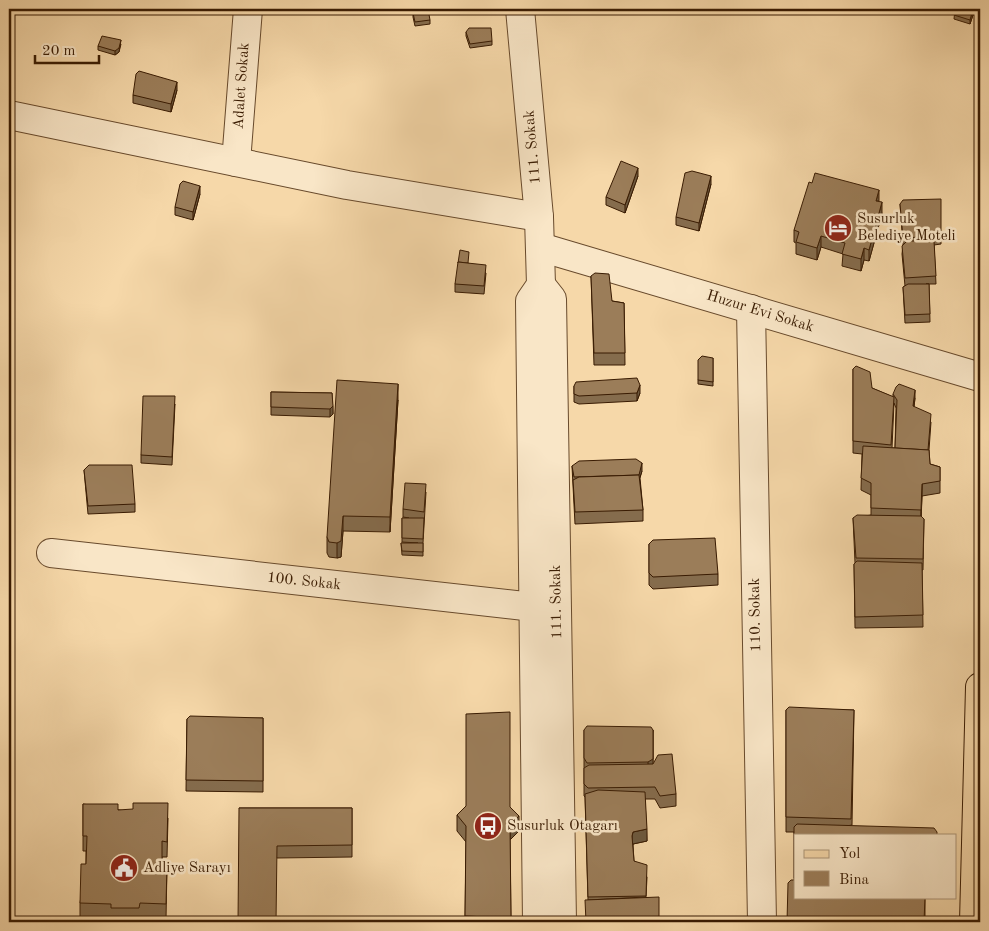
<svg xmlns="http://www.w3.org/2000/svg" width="989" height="931" font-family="'Old Standard TT',serif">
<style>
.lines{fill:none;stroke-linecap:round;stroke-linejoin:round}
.minor-casing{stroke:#684a2c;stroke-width:30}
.major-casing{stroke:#391b02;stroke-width:30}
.minor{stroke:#f9e6c7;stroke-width:28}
.major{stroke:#f6d8a9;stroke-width:28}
.wall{fill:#856c4d;stroke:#391b02;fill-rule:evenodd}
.shaded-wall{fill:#6c583e;stroke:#391b02}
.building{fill:#9b7d59;stroke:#391b02}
.labels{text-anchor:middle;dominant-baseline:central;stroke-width:5;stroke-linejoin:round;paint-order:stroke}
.street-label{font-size:15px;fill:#391b02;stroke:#f9e6c7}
.poi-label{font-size:15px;fill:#391b02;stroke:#f9e6c7;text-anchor:start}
</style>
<rect width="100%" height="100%" fill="#f6d8a9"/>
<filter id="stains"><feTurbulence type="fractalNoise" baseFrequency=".004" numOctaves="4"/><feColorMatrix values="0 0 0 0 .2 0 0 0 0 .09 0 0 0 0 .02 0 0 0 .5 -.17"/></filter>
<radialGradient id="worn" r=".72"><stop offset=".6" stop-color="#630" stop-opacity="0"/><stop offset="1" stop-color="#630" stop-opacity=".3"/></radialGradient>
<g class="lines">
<defs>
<g id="minor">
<path d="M520 9 539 217 541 285 530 301 537 922"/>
<path d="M9 115 347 185 539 217"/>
<path d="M236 162 248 9"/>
<path d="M540 247 980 377"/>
<path d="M541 285 552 299 562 922"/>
<path d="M751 309 762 922"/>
<path d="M51 553 551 609"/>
</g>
<path id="major" d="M974 922 980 687"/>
</defs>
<use href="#minor" class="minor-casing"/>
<use href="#major" class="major-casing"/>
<use href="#minor" class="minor"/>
<use href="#major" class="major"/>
</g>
<g class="wall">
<path d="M955 9H975L970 24 954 19Z"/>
<path d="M413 13 430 20V24L415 26 413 17Z"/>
<path d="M466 32 492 41V45L470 48 466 36Z"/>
<path d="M121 44 119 52 115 55 98 50V46Z"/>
<path d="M177 90 171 112 133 103V95Z"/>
<path d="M638 176 625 213 606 205V197Z"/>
<path d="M711 184 699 231 676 225V217Z"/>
<path d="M200 194 193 220 175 215V207Z"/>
<path d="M879 202 882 214 869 261 864 260 861 271 842 266 843 254 821 247 817 260 796 254V243L794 242V230Z"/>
<path d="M900 204 941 236V244L934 245 936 284H926H929L930 322 905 323 903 287 905 286 902 254 903 245Z"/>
<path d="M468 263 486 273 484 294 455 292V284Z"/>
<path d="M591 276 612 301 624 303 625 365H594Z"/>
<path d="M713 358V386L698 384V380Z"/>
<path d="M853 369 872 388 893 397V394L915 398 914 407 931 422 929 450 930 464 940 467V493L922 496 921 516 924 519 923 570H922L923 627 855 628 854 564 855 563 853 518 871 515V495L861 490 862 454 853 453ZM894 403 896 408 895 448H892Z"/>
<path d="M574 386 640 393 637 401 579 404 574 402Z"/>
<path d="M271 392 332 393 333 414 330 417 271 415Z"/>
<path d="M398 400 390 532 343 531 341 557 337 558 329 557 327 553V537Z"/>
<path d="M175 404 172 465 141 463V455Z"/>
<path d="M572 466 642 471 640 478 643 510V521L575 524Z"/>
<path d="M84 470 135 504V512L88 514Z"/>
<path d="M426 492 423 543V556L402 555 401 543H418L402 542V518H409L403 517V509Z"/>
<path d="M649 544 718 574V585L653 589 649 585Z"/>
<path d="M786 710H854L852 825 795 835V897H925V922H787L794 880V832H786Z"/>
<path d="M263 718V792L186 791 187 719Z"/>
<path d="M584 730H653V764L676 794V806L660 808 655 799H645L647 841 633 844V845L634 861 647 877 646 897 588 900 585 797 584 796Z"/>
<path d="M83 804 168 818 167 857H162V866H167L166 919H140L139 922H111V919L80 918V903L86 864V851H83Z"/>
<path d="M510 807 519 831 510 840 511 922H465L466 842 457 831V815Z"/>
<path d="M239 808H352V857L277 858Z"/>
</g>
<g class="shaded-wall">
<path d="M973 9H975L970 24V20Z"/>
<path d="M121 40 119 52 115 55V51Z"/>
<path d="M177 82V90L171 112V104Z"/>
<path d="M638 168V176L625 213V205Z"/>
<path d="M711 176V184L699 231V223Z"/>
<path d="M200 186V194L193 220V212Z"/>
<path d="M879 190V201H876Z"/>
<path d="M882 202V214L869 261V250Z"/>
<path d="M821 236V247L817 260V248Z"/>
<path d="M864 248V260L861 271V259Z"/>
<path d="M398 384V400L390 532V517Z"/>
<path d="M640 385V393L637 401V393Z"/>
<path d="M915 390V398L913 414V406Z"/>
<path d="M333 406V414L330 417V409Z"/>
<path d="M642 463V471L638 483V475Z"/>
<path d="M922 484V496L921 522V510Z"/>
<path d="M343 516V531L341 557 337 558V543Z"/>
<path d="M653 730V771L648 774V762Z"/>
<path d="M519 816V831L510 840V825Z"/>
<path d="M647 829V841L633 844 632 848V836L633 832Z"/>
</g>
<g class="building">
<path d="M428 9 430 20 415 22 413 13 416 10Z"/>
<path d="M955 9H973L970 20 954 15Z"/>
<path d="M469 28H491L492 41 470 44 466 32Z"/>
<path d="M102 36 121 40 119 48 115 51 98 46Z"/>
<path d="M139 71 177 82 171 104 133 95 136 74Z"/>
<path d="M621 161 638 168 625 205 606 197Z"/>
<path d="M692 171 711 176 699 223 676 217 685 173Z"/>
<path d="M815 173 879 190 876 201 882 202 869 250 864 248 861 259 842 254 845 243 821 236 817 248 796 242 799 232 794 230 809 182 812 183Z"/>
<path d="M183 181 200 186 193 212 175 207 180 184Z"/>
<path d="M941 199V236L903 238 900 204 903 200Z"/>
<path d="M907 241H934L936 276 905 278 902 246Z"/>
<path d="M460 250 469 252 468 263 458 262V263Z"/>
<path d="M458 262 486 265 484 286 455 284Z"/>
<path d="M595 273 609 274 612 301 624 303 625 353H594L591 276Z"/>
<path d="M908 284H929L930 314 905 315 903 287Z"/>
<path d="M702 356 713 358V382L698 380V360Z"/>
<path d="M856 366 870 372 872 388 894 397 891 445 853 441V369Z"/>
<path d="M637 378 640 385 637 393 579 396 574 394V386L576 382Z"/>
<path d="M337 380 398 384 390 517 343 516 341 541 337 543 329 542 327 537Z"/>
<path d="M899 384 915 390 913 406 931 414 928 450 895 448 897 400 893 394 896 387Z"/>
<path d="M271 392 332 393 333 406 330 409 271 407Z"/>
<path d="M143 396H175L172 457 141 455Z"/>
<path d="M863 446 929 450 930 464 940 467V481L922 484 921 510 871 508V483L861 478Z"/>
<path d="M636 459 642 463 639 475 574 477 572 466 579 461Z"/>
<path d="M89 465H132L135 504 88 506 84 470Z"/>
<path d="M639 475 643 510 575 512 573 480 579 477Z"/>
<path d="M405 483 426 484 424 512 403 509Z"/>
<path d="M857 515 921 516 924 519 923 559 856 558 853 518Z"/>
<path d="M402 518H424L423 539 402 538Z"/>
<path d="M715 538 718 574 653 577 649 573V544L653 540Z"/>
<path d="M401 543H423V552L402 551Z"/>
<path d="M857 561 922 563 923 615 855 617 854 564Z"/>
<path d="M789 707 854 710 851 819 786 817V710Z"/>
<path d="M510 712V807L519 816 510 825 511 918 465 916 466 826 457 815 466 806V714Z"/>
<path d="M190 716 263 718V781L186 780 187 719Z"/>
<path d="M587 726 651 727 653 730V759L648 762 587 763 584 758V730Z"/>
<path d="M672 754 676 794 660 796 655 787 588 788 584 784V768L589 765 653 764 658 755Z"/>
<path d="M598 790 645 792 647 829 633 832 632 836 634 861 647 865 646 896 588 897 585 794Z"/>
<path d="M133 803H168L167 842 162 841V866H167L166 904 140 903 139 908H111V904L80 903 81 864H86L87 836H83V804H118V810L133 809Z"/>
<path d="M239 808H352V845L277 846 276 922H238Z"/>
<path d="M797 824 934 828 937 832V835H795V878H794V827Z"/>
<path d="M9 854H10L9 885Z"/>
<path d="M791 880H795V897H925L924 922H787L788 883Z"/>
<path d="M659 897V922H586L585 900Z"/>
</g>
<defs>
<symbol id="hotel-disc" viewBox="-11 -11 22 22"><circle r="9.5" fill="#8f2418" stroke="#f9e6c7"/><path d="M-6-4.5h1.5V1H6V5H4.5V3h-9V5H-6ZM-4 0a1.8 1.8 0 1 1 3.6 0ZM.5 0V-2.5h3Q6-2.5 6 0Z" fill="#fff"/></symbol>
<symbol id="bus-disc" viewBox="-11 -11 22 22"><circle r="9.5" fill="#8f2418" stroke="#f9e6c7"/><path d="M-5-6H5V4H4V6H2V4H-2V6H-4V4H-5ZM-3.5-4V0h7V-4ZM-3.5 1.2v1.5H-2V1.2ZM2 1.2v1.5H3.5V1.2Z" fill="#fff"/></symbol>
<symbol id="civic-disc" viewBox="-11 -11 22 22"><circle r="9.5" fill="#8f2418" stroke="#f9e6c7"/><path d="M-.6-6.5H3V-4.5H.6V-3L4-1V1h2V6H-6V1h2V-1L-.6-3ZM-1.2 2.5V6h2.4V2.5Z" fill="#fff"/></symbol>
</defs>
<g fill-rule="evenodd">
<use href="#hotel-disc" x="822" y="212" width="32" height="32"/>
<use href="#bus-disc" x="472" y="810" width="32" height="32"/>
<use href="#civic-disc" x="108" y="852" width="32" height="32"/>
</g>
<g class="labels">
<g class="street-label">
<text transform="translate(242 86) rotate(-86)">Adalet Sokak</text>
<text transform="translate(533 147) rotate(-95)">111. Sokak</text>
<text transform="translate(760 312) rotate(17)">Huzur Evi Sokak</text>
<text transform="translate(304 582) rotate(6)">100. Sokak</text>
<text transform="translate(557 602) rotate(-91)">111. Sokak</text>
<text transform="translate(756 615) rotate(-91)">110. Sokak</text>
</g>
<g class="poi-label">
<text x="857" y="219">Susurluk<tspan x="857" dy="17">Belediye Moteli</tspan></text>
<text x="507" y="826">Susurluk Otagarı</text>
<text x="143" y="868">Adliye Sarayı</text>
</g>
</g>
<rect width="989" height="931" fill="none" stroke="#f6d8a9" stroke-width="30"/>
<rect x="10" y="10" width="969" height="911" fill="none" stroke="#391b02" stroke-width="2.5"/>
<rect x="15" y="15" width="959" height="901" fill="none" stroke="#391b02"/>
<rect x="794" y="834" width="162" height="65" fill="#f9e6c7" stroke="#ac9578"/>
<rect x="804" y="850" width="25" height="8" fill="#f6d8a9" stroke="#ac9578"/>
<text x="839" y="858" font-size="15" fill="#391b02">Yol</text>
<rect x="804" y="871" width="25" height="15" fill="#9b7d59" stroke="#ac9578"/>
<text x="839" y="884" font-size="15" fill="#391b02">Bina</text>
<path d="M35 55v8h64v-8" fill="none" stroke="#391b02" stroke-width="2.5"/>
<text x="42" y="55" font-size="15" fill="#391b02" stroke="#f9e6c7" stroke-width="4" paint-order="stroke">20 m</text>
<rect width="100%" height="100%" filter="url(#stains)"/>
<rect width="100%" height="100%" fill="url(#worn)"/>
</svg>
